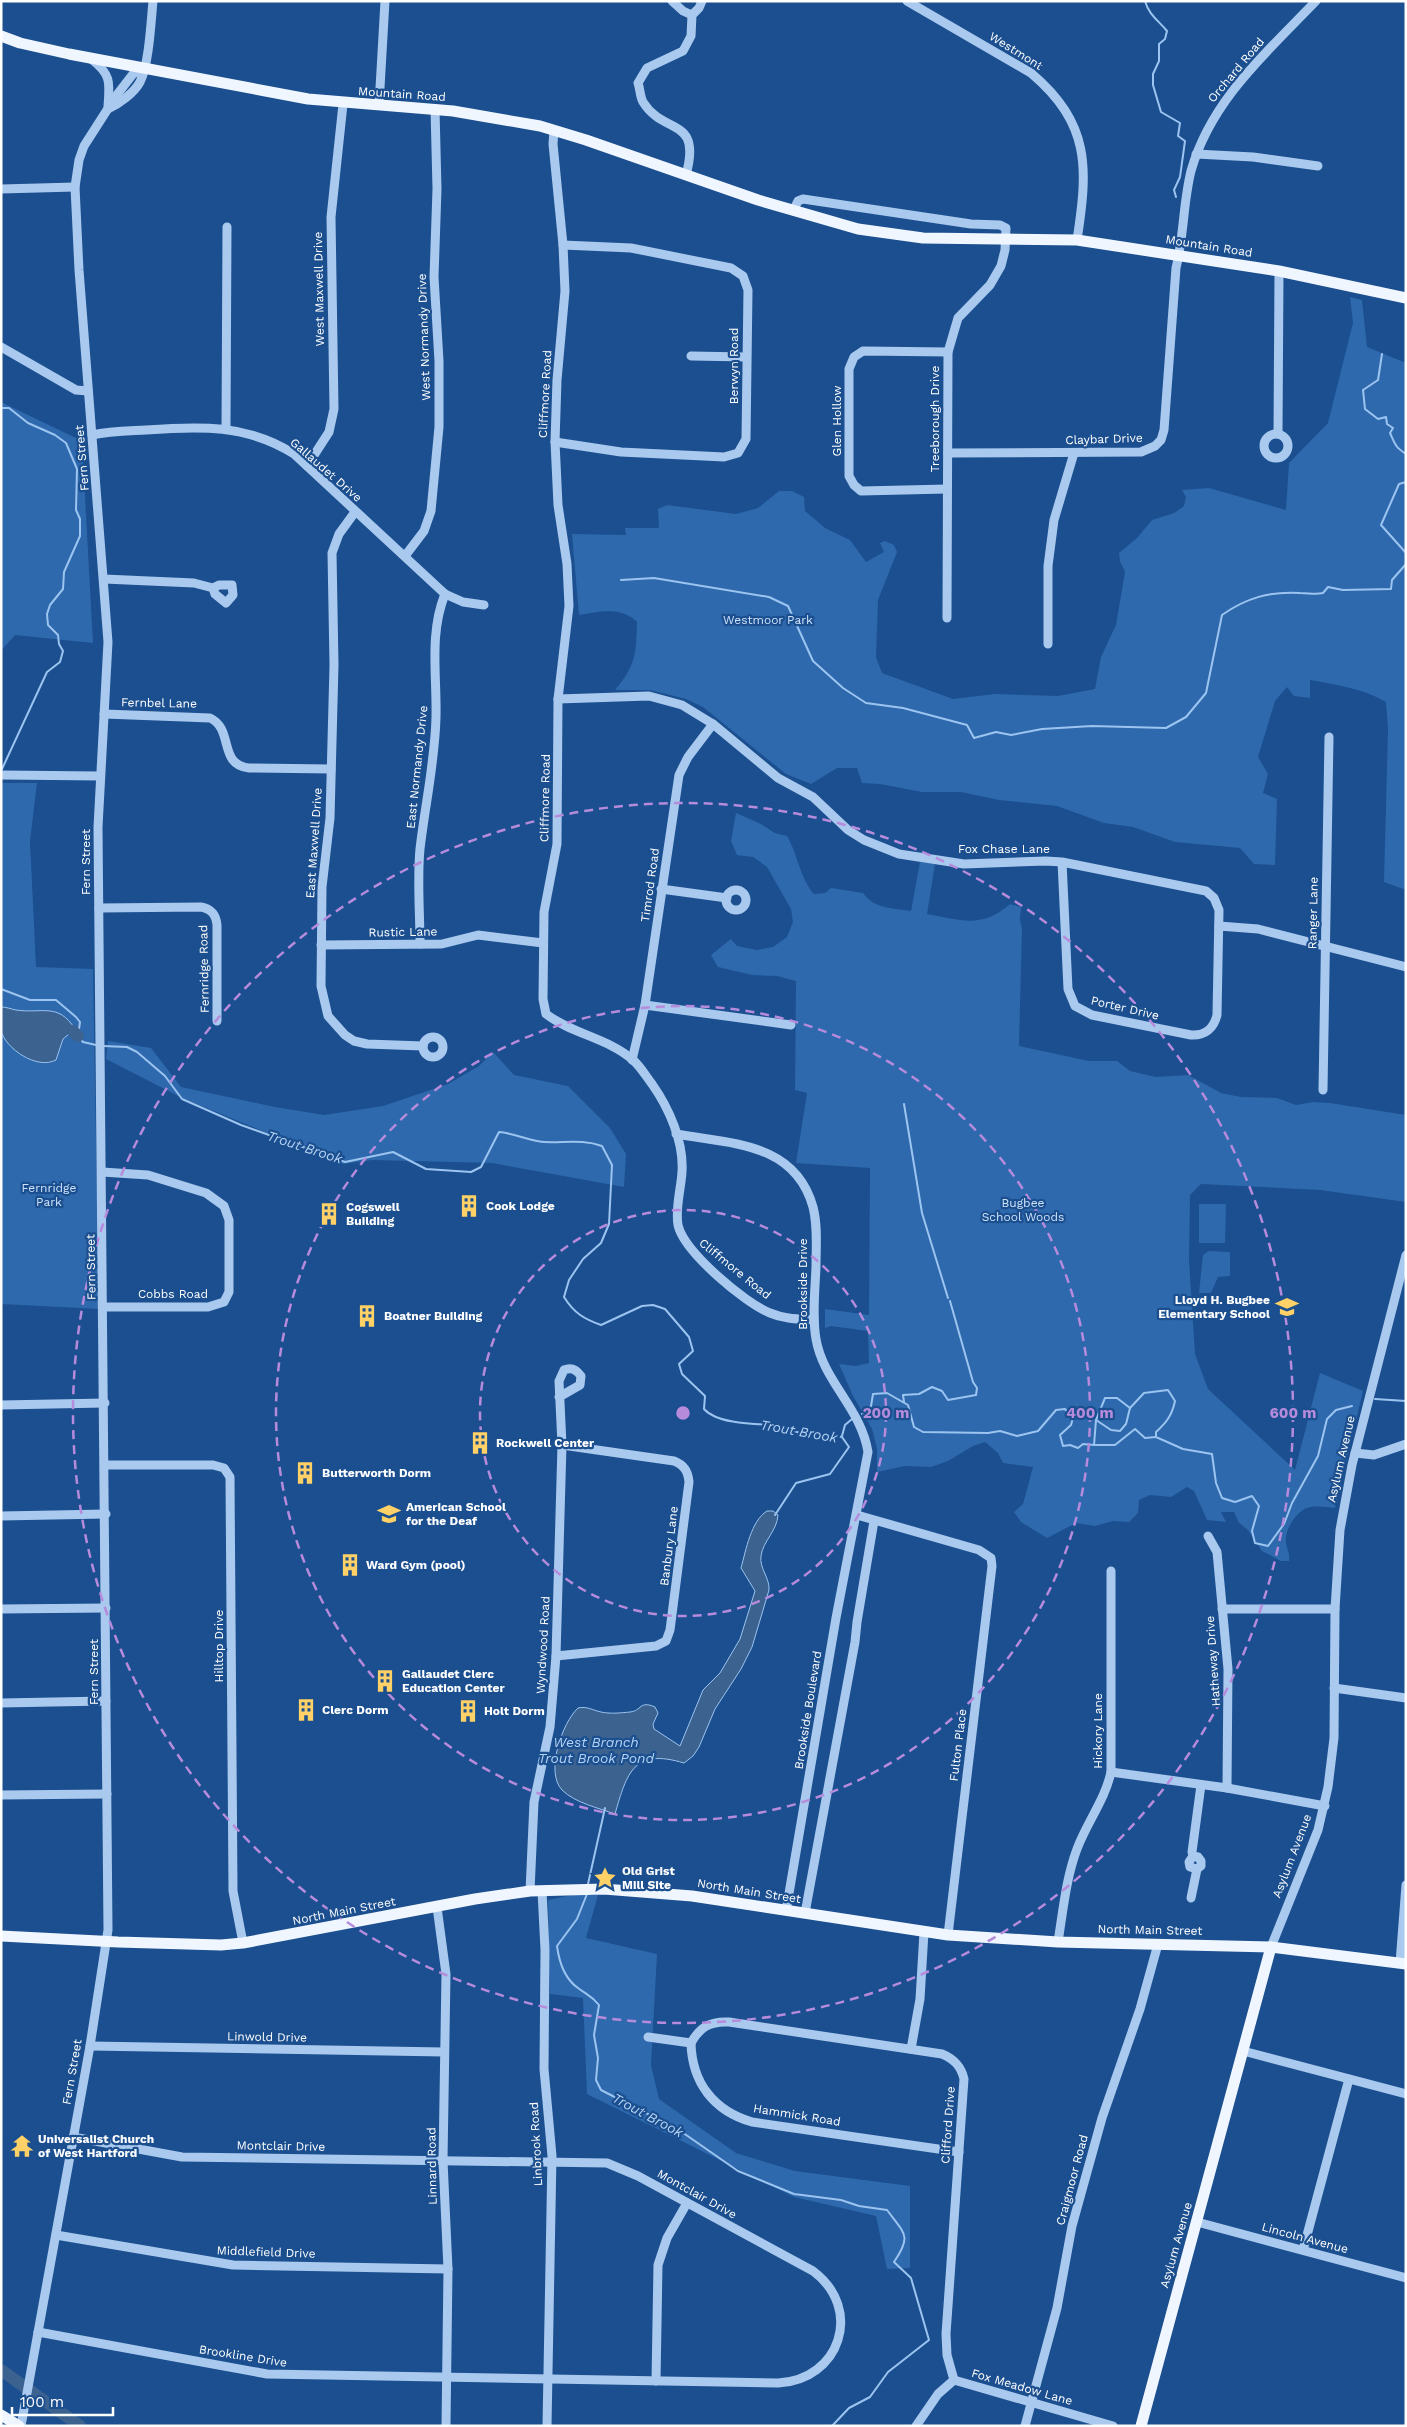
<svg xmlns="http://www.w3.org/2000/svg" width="1407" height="2427" font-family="'Work Sans',sans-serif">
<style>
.green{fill:#2e69ad}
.water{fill:#3c6290;stroke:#9cc4f0}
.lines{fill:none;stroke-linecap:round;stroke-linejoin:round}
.stream{stroke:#9cc4f0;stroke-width:2}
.river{stroke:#3c6290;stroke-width:12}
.minor{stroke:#a9c9ee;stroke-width:9}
.major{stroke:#f0f6ff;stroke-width:11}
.ring{fill:none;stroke:#b68bdc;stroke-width:2.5;stroke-dasharray:9 6}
.labels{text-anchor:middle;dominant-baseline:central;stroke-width:4.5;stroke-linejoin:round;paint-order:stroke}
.street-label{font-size:12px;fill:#fff;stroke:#1b4f8f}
.park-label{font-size:12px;fill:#cfe3fa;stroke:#1b4f8f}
.poi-label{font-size:12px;font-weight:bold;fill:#fff;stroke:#1b4f8f;text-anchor:start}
.water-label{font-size:14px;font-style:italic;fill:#b5d3f5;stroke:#1b4f8f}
.centre{fill:#b68bdc;stroke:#1b4f8f;stroke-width:2.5}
.ring-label{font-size:15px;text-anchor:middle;font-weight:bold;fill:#b68bdc;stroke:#1b4f8f;stroke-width:4.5;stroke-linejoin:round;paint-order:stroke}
</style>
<rect width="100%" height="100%" fill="#1b4f8f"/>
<g class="green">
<path d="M1350 297 1362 300 1367 347 1406 363V890L1384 882 1388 729 1386 702C1362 688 1337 685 1310 680V698L1294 696 1287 687 1275 701 1258 757 1268 774 1263 793 1277 799 1275 865 1254 864 1240 848 1175 842 1133 827 1104 823 1057 806 999 800 961 792H922L880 784 862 783 857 768H837L811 784 786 774 703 707 686 699 650 690H615C636 665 636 654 637 622 620 606 600 612 579 615L572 534 626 535 625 528H659L658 509 667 505 736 514 758 508 779 491H792L804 497 805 511 825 528 850 540 866 562 884 552 880 543 885 541 894 545 897 552 878 600 876 657 882 673 953 699 995 694 1058 696 1095 689 1101 657 1116 625 1125 572 1120 561 1119 553 1137 538 1152 520 1174 513 1184 506 1186 497 1182 490 1209 488 1286 510 1289 463 1328 423 1353 323Z"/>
<path d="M1 402 82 441 93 643 15 635 1 651Z"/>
<path d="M1 783H37L30 841 36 967 93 969 99 1309 1 1304Z"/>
<path d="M736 813 761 824 775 833 787 836C798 855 800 878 814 894L825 893 831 888 863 893C874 909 893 908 911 911L920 862 935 864 927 914C961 920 982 929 1010 904L1021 907 1020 919 1022 929 1019 1046 1089 1061H1117L1130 1071 1156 1077 1188 1075 1221 1093 1241 1097 1277 1098 1296 1105 1313 1102 1330 1103 1406 1115V1202L1320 1190 1201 1184 1190 1195 1189 1260 1195 1354 1208 1389 1295 1470 1320 1373 1363 1391 1335 1508C1326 1507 1315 1505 1307 1508 1296 1512 1284 1530 1286 1543 1287 1550 1290 1552 1289 1561H1281L1262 1551 1248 1530 1239 1523 1234 1512H1221L1226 1522 1207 1520 1194 1491 1187 1487 1171 1497 1150 1495 1139 1500 1138 1513 1129 1522 1113 1521 1095 1526 1076 1523 1047 1538 1021 1522 1014 1512 1023 1504 1033 1467 1003 1463 998 1453 985 1442 973 1446 948 1461 931 1467 905 1466 877 1472V1449L872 1429 853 1396 839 1364 856 1366 869 1363 868 1331 831 1326 825 1328V1309L869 1315 870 1168 796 1163 807 1093 795 1090 796 981 777 976 752 975 718 967 711 955 731 939 737 946 757 950 773 947 787 937 793 922 791 909 767 867 753 857 737 855 731 841Z"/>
<path d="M108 1041 151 1048 181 1087 275 1107 324 1115 383 1106 448 1084 479 1066 493 1052 514 1075 568 1086 610 1128 626 1154 624 1187 492 1163 372 1160 343 1164 182 1098 106 1059Z"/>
<path d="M1199 1204H1226L1225 1243H1199Z"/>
<path d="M1209 1251 1230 1252V1276L1218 1277 1211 1293H1199L1203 1255Z"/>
<path d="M572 1895H598L586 1938 657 1954 651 2065 659 2099 736 2153 795 2171 910 2186V2268L887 2269 876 2216 794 2197 587 2094 583 1998 550 1994 548 1900Z"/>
</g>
<g class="water">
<path d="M1 1007C6 1007 11 1009 16 1010 42 1014 58 1002 75 1029L63 1039 56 1060C37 1070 6 1049 1 1031 0 1024 1 1014 1 1007Z"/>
<path d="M767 1511H773L778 1515C777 1531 763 1541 761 1556 759 1568 770 1578 769 1590L752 1647 741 1669 715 1709 699 1747 693 1756 684 1763C634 1748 627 1772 615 1814 599 1808 575 1803 562 1790 545 1772 562 1723 578 1708 587 1706 592 1710 601 1712 610 1714 620 1713 630 1712 642 1711 639 1700 655 1707L658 1713 653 1724 654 1729 680 1746 703 1690 720 1673 740 1639 755 1591 741 1568C746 1550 751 1521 767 1511Z"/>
</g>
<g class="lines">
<g class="stream">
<path d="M1145 1C1149 15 1158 20 1167 31L1165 39 1159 44V61L1153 74V85L1161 112 1180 123 1178 136 1185 141 1180 177 1174 190 1176 197"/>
<path d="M1382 354 1378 380 1363 390 1365 409 1378 419 1386 417 1387 424 1393 428 1390 433C1395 444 1395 447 1406 454"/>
<path d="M1 408H9L28 423 55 435 66 443 77 469 76 510 80 519V536L64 572 63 589 50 605 47 614 48 625 58 635 59 644 63 651 60 662 47 672 2 769"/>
<path d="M1406 482 1399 484 1381 525 1406 553"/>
<path d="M621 580 654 578 769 597 788 606 813 661 843 688 866 703 903 708 967 725 974 738 996 732 1011 735 1042 729 1092 726 1166 728 1186 717 1206 693 1222 615C1246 598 1270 591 1300 593 1309 593 1315 595 1323 593L1328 587 1343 590 1391 589 1392 580 1406 564"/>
<path d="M1 989 30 1000H56L76 1017 80 1022 78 1036 83 1042 96 1045"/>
<path d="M103 1046 127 1047 137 1052 165 1076 182 1099 241 1125 345 1162 393 1152 426 1169 471 1172 481 1167 499 1132C514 1133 529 1141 544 1142 564 1143 583 1139 602 1146L612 1165 609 1224 601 1243 583 1259 569 1280 564 1297C574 1313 584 1319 601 1325L642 1306 653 1305 665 1309 689 1337 693 1351 679 1364 682 1374 705 1396 704 1409C717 1424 755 1424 774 1425 784 1426 794 1432 804 1434 816 1436 830 1434 842 1437L849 1447 830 1474 796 1483 775 1515"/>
<path d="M904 1104 922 1213 948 1298"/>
<path d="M1375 1399 1406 1401"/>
<path d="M904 1402 903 1395 919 1394 932 1387 942 1391 948 1400 976 1395 977 1388 973 1382 950 1301"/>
<path d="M862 1414 871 1406 873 1394 887 1393 908 1405 914 1427 923 1432 988 1433 1000 1431 1017 1436 1038 1431 1056 1410 1065 1409 1073 1418 1071 1425 1060 1435 1063 1446 1070 1445 1078 1448 1083 1444 1094 1445 1096 1420 1105 1398H1117L1130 1408 1144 1393 1168 1390 1175 1401C1172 1415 1167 1422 1156 1432V1437L1183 1449 1212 1454 1216 1483 1222 1498 1235 1502 1252 1496 1259 1506 1252 1531 1255 1543 1268 1546 1284 1524 1292 1503 1318 1456 1327 1419 1336 1410 1352 1406"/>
<path d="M1096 1420 1111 1430 1120 1431 1126 1424 1130 1408"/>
<path d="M842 1436 845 1425 852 1419"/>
<path d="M1095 1445H1115L1135 1429 1145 1438 1156 1437"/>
<path d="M588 1884 605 1808"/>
<path d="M587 1894 577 1919 557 1946C559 1961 565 1979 578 1988 587 1995 591 1995 599 2005L594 2035 598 2058 596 2080 601 2090 679 2130 738 2171 794 2194 841 2200 859 2206 887 2210C905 2234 912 2236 894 2262L911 2278 929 2340 888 2372 870 2397 849 2408 832 2426"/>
</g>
<g class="river">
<path d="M73 1031 78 1036"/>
<path d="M1 2370 80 2426"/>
</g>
<g class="minor">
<path d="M672 1 683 11 692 15"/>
<path d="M907 1 1031 73C1091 124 1088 168 1077 240"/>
<path d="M91 59C111 74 110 82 108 106"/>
<path d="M379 105 385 1"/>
<path d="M108 109C119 104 134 93 140 82 149 65 151 21 153 1"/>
<path d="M554 130 553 144 563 245 565 291 557 380 555 442 558 505 567 564 569 606 558 699 557 844 544 912 543 999 546 1014C572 1034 608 1038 633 1060 640 1066 646 1076 652 1084 669 1108 684 1142 682 1172 681 1189 675 1208 678 1225 684 1252 745 1303 770 1313 784 1319 799 1319 814 1320"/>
<path d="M1196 154 1253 157 1318 166"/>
<path d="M686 175C702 116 664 136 643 102 640 97 640 88 638 83L647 68 683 51 691 36 692 15 699 8 702 1"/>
<path d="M1 189 75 187"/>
<path d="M793 211 798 201 803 199 971 224 1000 225 1006 228 1005 250 1001 266 990 285 958 318 948 352 947 618"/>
<path d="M1 347 76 390 88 391"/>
<path d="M691 356 746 357"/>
<path d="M226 428 227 227"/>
<path d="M1278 434 1279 271"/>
<circle cx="1276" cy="446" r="12"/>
<path d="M92 435C110 431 128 431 146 430 199 426 247 424 294 454L445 594 463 602 484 605"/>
<path d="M555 442 621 452 724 457 738 453 746 439 748 290 743 276 731 268 631 248 563 245"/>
<path d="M948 453 1141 452 1155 446 1161 440 1164 430 1176 268C1184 236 1183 203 1191 171 1211 100 1267 52 1316 1"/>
<path d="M307 466 329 432 334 409 331 217 343 104"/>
<path d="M947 489 861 491 854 485 849 476V369L854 357 863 351 948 352"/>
<path d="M355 512 339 534 332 553 334 665 330 818 322 887 321 986 328 1016 345 1035 354 1041 367 1044 423 1046"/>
<path d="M405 556 424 531 431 511 439 427V361L434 277 437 189 435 109"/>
<path d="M104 579 194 583 213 588 215 594 226 603 233 595 232 585H219L213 588"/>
<path d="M1048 644V566L1054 520 1074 453"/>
<path d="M558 699 649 696 682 705 713 724 778 778 813 797 848 830 864 840 899 854 964 864 1046 861 1062 862 1206 891 1214 898 1219 910 1217 1015C1214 1028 1205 1036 1191 1035L1092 1015 1075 1006 1068 989 1062 862"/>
<path d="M104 714 210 718C234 729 218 765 249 768L331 769"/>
<path d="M1 775 100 776"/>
<path d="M661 889 727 898"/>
<circle cx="736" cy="900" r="10"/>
<path d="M99 908 201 907C212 909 216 915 217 925V1021"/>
<path d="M1219 926 1258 929 1406 967"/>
<path d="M420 944C420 913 417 880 420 849 425 805 435 762 436 717 437 675 429 634 445 594"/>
<path d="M321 945 442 944 478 935 543 943"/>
<path d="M645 1005 791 1025"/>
<circle cx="433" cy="1047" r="10"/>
<path d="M632 1060 645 1005 679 775 688 757 713 724"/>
<path d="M1323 1090 1329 737"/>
<path d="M676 1134C731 1144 795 1142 813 1207 818 1226 816 1247 816 1267 815 1291 812 1316 816 1339 823 1381 861 1408 868 1452L836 1618 786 1911"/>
<path d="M102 1172 148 1175 206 1193 224 1206 229 1220V1292L224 1302 208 1307H104"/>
<path d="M1 1405 105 1403"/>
<path d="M1355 1453 1374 1455 1406 1444"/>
<path d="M105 1465H213L224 1468 230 1477 233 1891 243 1943"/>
<path d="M857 1515 979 1550 991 1558 992 1566 948 1935"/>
<path d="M1 1516 106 1514"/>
<path d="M1208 1536 1217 1552 1228 1669 1227 1788"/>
<path d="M1 1609 106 1608"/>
<path d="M1222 1609H1335"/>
<path d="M556 1656 656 1646 666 1641 670 1630 689 1482C688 1471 684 1465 674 1461L562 1445"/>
<path d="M1334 1688 1406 1698"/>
<path d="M1 1703 106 1701"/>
<path d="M1111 1772 1227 1788 1325 1806"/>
<path d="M1 1795 107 1794"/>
<path d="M1193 1856 1198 1857 1201 1861V1866L1197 1869 1190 1867 1189 1862 1193 1856 1192 1852 1201 1785"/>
<path d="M530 1891 534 1802 550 1727 556 1656 562 1445 559 1381 564 1370C571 1367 576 1369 581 1376L580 1385 559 1397"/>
<path d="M542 1891 545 1950 544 2069 552 2156 547 2426"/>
<path d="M1191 1898 1197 1869"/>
<path d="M437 1907 446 1974 443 2161 448 2269 446 2426"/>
<path d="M805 1913 855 1642 857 1622 874 1521"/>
<path d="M1058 1942C1063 1911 1066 1878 1077 1849 1087 1822 1105 1800 1111 1772V1571"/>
<path d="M1271 1947 1318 1830 1328 1787 1334 1738 1335 1609 1340 1530 1352 1465 1406 1255"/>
<path d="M1400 1963 1406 1885"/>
<path d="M648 2037 691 2043C692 2083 714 2111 752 2122L959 2152"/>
<path d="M691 2043C700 2027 710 2021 729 2022L942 2054C954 2059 961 2066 964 2079L946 2334 947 2355 954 2380"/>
<path d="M90 2046 444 2052"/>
<path d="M911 2049 920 1999 924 1932"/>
<path d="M1243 2051 1406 2094"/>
<path d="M1197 2222 1406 2278"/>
<path d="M56 2235 233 2265 448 2269"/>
<path d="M1303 2250 1349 2079"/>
<path d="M38 2332 267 2374 778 2383C840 2380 864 2309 813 2271L638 2176 607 2163 182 2157 73 2137"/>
<path d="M954 2380 1113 2426"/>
<path d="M656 2381 658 2265 667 2238 687 2203"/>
<path d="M21 2426 90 2046 108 1930 98 827 108 642 79 270 75 187 79 160 84 146 116 96 133 74 143 69"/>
<path d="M916 2426 938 2394 954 2380"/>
<path d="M1025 2426 1057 2308 1072 2226 1102 2118 1140 2009 1158 1944"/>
</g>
<g class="major">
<path d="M1 36 20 43 69 54 308 99 453 111 540 126 586 140 758 200 858 229 923 238 1077 240 1279 271 1406 298"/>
<path d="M1 1936 118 1942 221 1945 243 1943 475 1899 530 1891 604 1889 692 1896 948 1935 1058 1942 1271 1947 1406 1964"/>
<path d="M1 2415 19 2426"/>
<path d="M1141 2426 1271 1947"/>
</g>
</g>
<g class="ring">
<circle cx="683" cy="1413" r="203"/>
<circle cx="683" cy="1413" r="407"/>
<circle cx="683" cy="1413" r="610"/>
</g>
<defs>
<symbol id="building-bare" viewBox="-9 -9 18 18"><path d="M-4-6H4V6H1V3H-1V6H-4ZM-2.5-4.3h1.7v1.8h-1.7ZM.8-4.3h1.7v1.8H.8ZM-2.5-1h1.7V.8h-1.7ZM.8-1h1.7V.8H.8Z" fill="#ffd166" stroke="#1b4f8f" stroke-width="2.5" paint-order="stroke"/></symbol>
<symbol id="school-bare" viewBox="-9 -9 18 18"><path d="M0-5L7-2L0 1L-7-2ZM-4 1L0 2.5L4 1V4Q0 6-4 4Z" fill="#ffd166" stroke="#1b4f8f" stroke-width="2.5" paint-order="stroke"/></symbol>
<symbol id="sight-bare" viewBox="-9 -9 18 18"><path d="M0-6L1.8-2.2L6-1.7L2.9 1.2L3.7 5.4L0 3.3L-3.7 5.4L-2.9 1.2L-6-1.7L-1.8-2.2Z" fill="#ffd166" stroke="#1b4f8f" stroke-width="2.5" paint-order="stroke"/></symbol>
<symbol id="temple-bare" viewBox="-9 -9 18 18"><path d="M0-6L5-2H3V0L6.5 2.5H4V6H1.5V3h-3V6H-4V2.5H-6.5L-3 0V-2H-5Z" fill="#ffd166" stroke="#1b4f8f" stroke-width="2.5" paint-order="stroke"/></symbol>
</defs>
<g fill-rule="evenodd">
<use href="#building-bare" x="453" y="1190" width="32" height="32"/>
<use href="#building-bare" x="313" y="1198" width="32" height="32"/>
<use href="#school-bare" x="1271" y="1291" width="32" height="32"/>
<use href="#building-bare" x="351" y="1300" width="32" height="32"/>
<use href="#building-bare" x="464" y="1427" width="32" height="32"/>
<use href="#building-bare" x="289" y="1457" width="32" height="32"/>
<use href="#school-bare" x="373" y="1498" width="32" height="32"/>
<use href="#building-bare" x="334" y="1549" width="32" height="32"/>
<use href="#building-bare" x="369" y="1665" width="32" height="32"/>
<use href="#building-bare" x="290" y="1694" width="32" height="32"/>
<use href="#building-bare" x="452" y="1695" width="32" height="32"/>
<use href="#sight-bare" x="589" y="1862" width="32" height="32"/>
<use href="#temple-bare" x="6" y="2130" width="32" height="32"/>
</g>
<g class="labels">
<g class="street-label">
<text transform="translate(1016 51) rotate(32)">Westmont</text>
<text transform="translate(1236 70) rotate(-50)">Orchard Road</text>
<text transform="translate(402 94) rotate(4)">Mountain Road</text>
<text transform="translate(1209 246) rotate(9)">Mountain Road</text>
<text transform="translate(319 289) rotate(-91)">West Maxwell Drive</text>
<text transform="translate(424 337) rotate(-92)">West Normandy Drive</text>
<text transform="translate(734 366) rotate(-90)">Berwyn Road</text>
<text transform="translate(545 394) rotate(-87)">Cliffmore Road</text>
<text transform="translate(935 419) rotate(-90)">Treeborough Drive</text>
<text transform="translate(837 421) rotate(-90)">Glen Hollow</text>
<text transform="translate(1104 439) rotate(-2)">Claybar Drive</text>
<text transform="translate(82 458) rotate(-95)">Fern Street</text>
<text transform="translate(326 470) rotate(41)">Gallaudet Drive</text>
<text transform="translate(159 703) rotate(1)">Fernbel Lane</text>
<text transform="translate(417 767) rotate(-84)">East Normandy Drive</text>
<text transform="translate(545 798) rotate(-89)">Cliffmore Road</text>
<text transform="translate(314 843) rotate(-86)">East Maxwell Drive</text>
<text x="1004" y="849">Fox Chase Lane</text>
<text transform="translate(86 862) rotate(-90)">Fern Street</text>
<text transform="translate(650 885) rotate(-82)">Timrod Road</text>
<text transform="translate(1313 913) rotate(-89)">Ranger Lane</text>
<text transform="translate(403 932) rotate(-1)">Rustic Lane</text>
<text transform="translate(204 969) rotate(-91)">Fernridge Road</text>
<text transform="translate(1125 1008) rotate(13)">Porter Drive</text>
<text transform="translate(91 1267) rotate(-91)">Fern Street</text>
<text transform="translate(735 1269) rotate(39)">Cliffmore Road</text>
<text transform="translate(803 1284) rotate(-90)">Brookside Drive</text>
<text x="173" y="1294">Cobbs Road</text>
<text transform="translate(1341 1459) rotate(-77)">Asylum Avenue</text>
<text transform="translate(669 1546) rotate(-83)">Banbury Lane</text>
<text transform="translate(543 1645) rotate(-87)">Wyndwood Road</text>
<text transform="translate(219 1646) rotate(-90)">Hilltop Drive</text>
<text transform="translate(1213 1661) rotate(-94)">Hatheway Drive</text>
<text transform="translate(94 1672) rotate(-90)">Fern Street</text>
<text transform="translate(808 1710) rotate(-81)">Brookside Boulevard</text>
<text transform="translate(1098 1731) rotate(-90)">Hickory Lane</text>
<text transform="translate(958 1745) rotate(-83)">Fulton Place</text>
<text transform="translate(1292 1856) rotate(-69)">Asylum Avenue</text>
<text transform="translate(749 1891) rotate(9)">North Main Street</text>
<text transform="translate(344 1911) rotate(-11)">North Main Street</text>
<text transform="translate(1150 1930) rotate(1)">North Main Street</text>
<text transform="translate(267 2037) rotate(1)">Linwold Drive</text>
<text transform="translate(72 2072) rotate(-80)">Fern Street</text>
<text transform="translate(797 2115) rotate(9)">Hammick Road</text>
<text transform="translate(948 2125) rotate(-86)">Clifford Drive</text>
<text transform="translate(536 2144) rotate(-93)">Linbrook Road</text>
<text transform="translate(281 2146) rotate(1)">Montclair Drive</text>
<text transform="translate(432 2166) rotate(-91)">Linnard Road</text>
<text transform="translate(1072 2180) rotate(-75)">Craigmoor Road</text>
<text transform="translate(697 2194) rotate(29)">Montclair Drive</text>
<text transform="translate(1305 2238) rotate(15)">Lincoln Avenue</text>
<text transform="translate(1176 2245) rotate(-74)">Asylum Avenue</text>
<text transform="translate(266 2252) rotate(2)">Middlefield Drive</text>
<text transform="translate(243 2356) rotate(9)">Brookline Drive</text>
<text transform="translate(1022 2387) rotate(16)">Fox Meadow Lane</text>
</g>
<g class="park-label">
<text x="768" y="620">Westmoor Park</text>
<text x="49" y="1188">Fernridge<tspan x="49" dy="14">Park</tspan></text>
<text x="1023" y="1203">Bugbee<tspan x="1023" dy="14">School Woods</tspan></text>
</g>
<g class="poi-label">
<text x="486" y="1206">Cook Lodge</text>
<text x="346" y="1207">Cogswell<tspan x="346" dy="14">Building</tspan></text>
<text x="1270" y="1300" text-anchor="end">Lloyd H. Bugbee<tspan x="1270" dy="14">Elementary School</tspan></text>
<text x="384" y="1316">Boatner Building</text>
<text x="496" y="1443">Rockwell Center</text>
<text x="322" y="1473">Butterworth Dorm</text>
<text x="406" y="1507">American School<tspan x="406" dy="14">for the Deaf</tspan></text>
<text x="366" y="1565">Ward Gym (pool)</text>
<text x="402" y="1674">Gallaudet Clerc<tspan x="402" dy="14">Education Center</tspan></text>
<text x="322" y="1710">Clerc Dorm</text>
<text x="484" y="1711">Holt Dorm</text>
<text x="622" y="1871">Old Grist<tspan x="622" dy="14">Mill Site</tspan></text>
<text x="38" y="2139">Universalist Church<tspan x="38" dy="14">of West Hartford</tspan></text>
</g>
<g class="water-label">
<text transform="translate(305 1147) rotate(18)">Trout Brook</text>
<text transform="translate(799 1431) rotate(10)">Trout Brook</text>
<text x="596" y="1742">West Branch<tspan x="596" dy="16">Trout Brook Pond</tspan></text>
<text transform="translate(648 2115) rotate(28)">Trout Brook</text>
</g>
</g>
<circle cx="683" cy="1413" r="8" class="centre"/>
<g class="ring-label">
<text x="886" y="1418">200 m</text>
<text x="1090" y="1418">400 m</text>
<text x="1293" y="1418">600 m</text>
</g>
<rect width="1407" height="2427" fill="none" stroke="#ffffff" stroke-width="5"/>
<path d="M12 2407v8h101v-8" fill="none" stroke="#ffffff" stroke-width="2.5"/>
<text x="20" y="2407" font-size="15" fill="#ffffff" stroke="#1b4f8f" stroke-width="4" paint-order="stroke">100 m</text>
</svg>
